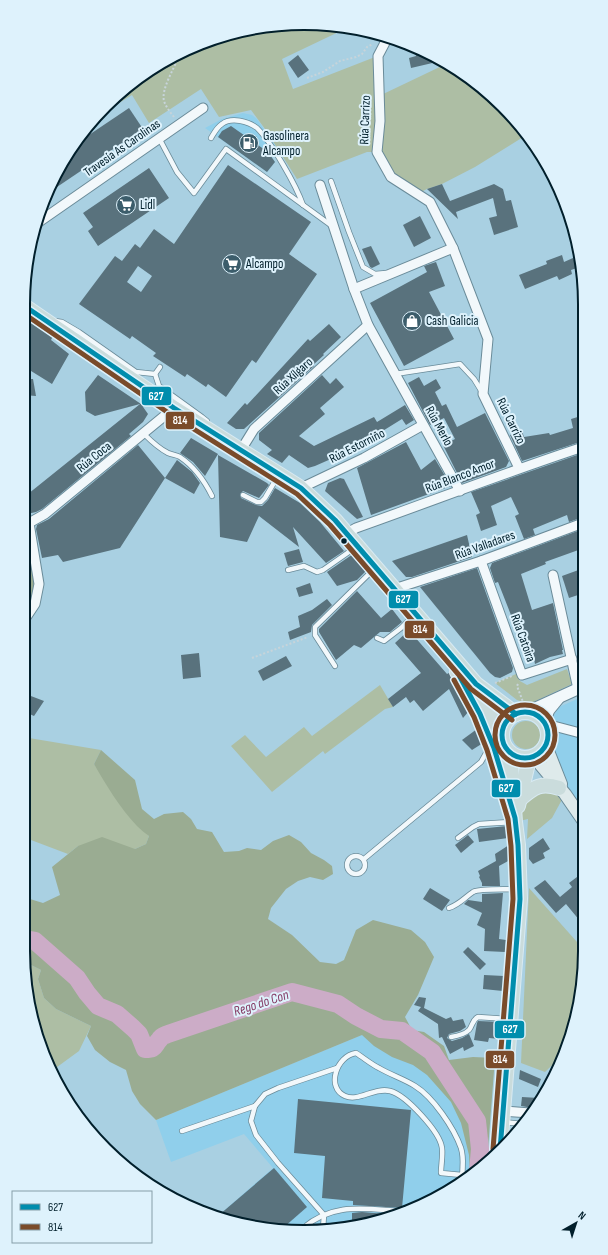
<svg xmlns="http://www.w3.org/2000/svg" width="608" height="1255" font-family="'Sofia Sans Condensed',sans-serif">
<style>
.built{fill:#90cfeb}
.green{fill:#adbea4}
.forest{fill:#9aac92}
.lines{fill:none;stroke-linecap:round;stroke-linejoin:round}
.river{stroke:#ccacc7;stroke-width:18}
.building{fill:#59727d;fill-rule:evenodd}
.service-casing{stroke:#6a8b99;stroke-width:6}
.minor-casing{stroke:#6a8b99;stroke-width:11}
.tertiary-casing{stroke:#6a8b99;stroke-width:13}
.secondary-casing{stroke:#6a8b99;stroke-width:14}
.primary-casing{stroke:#d8eaf2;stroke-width:16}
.path{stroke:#c7d4da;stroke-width:2;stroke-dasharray:2 2;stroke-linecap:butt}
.service{stroke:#f2f8fb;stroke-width:4.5}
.minor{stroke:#f2f8fb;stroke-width:9}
.tertiary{stroke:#f2f8fb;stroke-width:11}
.secondary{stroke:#deeaeb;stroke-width:12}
.primary{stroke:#cadcdc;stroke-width:14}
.bus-1-casing{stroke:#def2fc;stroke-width:8}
.bus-2-casing{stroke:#def2fc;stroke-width:8}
.bus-1{stroke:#008dad;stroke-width:5}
.bus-2{stroke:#7a4b2a;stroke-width:5}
.bus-dot{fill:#011f2b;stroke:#def2fc;stroke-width:1.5}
.labels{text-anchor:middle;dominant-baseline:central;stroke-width:4;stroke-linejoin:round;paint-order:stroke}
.street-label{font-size:13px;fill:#011f2b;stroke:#def2fc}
.poi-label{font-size:13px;fill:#011f2b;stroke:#def2fc;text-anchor:start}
.water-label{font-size:14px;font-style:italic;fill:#843963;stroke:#def2fc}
.rim{fill:none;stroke:#011f2b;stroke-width:2}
.line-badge{stroke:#def2fc;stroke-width:1.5}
.badge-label{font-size:11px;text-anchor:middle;font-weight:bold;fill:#fff}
</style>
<rect width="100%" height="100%" fill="#a9d0e2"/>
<g class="built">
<path d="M243 113 252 115 257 119 277 148 269 153 275 162 267 172 205 128 222 119Z"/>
<path d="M584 696 585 823 565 794 548 741V729L546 724 551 720 559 707Z"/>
<path d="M362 1035 432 1052 471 1110 475 1174 428 1203 340 1230 249 1227 219 1215 273 1168 244 1134 171 1162 156 1120Z"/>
</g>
<g class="green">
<path d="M304 23 349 27 282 59 293 89 375 57 379 96 446 64 475 81 528 134 475 167 442 184 427 189 417 194 391 177 376 152H367L297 179 265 129 251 110 219 117 201 89 149 123 132 95 95 118 105 105 148 70 197 44 249 28Z"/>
<path d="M567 669 572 684 529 704 517 700 495 683 516 674 520 681 527 685Z"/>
<path d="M380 685 393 707 385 709 325 754 323 751 272 792 231 746 245 735 266 757 304 727 312 736Z"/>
<circle cx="526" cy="735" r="14"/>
<path d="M23 737 101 750 94 764 149 836 146 844 135 849 78 846 68 854 23 837Z"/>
<path d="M533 788 565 794 552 818 527 839 528 819 515 822Z"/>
<path d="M529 888 585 951 580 1006 566 1052 545 1072 521 1063Z"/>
<path d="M25 962 41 970 38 979 44 998 56 1009 91 1026 79 1051 53 1070 38 1042Z"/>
</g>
<g class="forest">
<path d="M23 554 36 558 39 584 23 622Z"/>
<path d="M101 750 135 780 142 809 154 819 164 814 183 812 191 819 197 829 212 832 224 852 239 851 247 848 261 850 273 841 289 835 301 842 311 853 324 860 332 866 333 874 323 880 310 877 298 881 286 889 271 908 268 919 292 935 320 962 336 964 344 960 356 930 373 920 411 930 425 942 434 957 418 995 405 1017 412 1030 424 1032 444 1046 449 1060 473 1057 495 1058 487 1162 470 1177 469 1155 461 1123 451 1102 427 1075 413 1065 392 1057 374 1046 362 1035 156 1120 140 1104 132 1091 126 1070 110 1062 95 1050 87 1036 91 1026 56 1009 44 998 38 979 41 970 25 962 23 951V871L26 891 30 899 43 903 60 895 52 867 78 846 102 837 135 849 146 844 149 836C145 833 141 830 137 826 120 808 106 785 94 764Z"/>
</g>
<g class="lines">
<path class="river" d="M23 939 35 941 77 978 87 993 98 1006 117 1014 133 1028 139 1034 145 1049C157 1049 153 1046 160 1039 161 1036 166 1035 168 1034L292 992 338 1004 356 1016 381 1029 402 1031 432 1052 477 1121 480 1149 478 1171"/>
</g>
<g class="building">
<path d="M414 46 441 61 411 68 409 58 416 56Z"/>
<path d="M298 55 309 70 298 78 288 63Z"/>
<path d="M129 108 143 129 57 187 53 181 71 147Z"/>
<path d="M231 126 268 152 275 162 267 172 218 137 222 131Z"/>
<path d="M228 165 311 222 289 254 317 274 256 363 252 360 226 397 208 384 206 387 187 374 185 377 153 356 156 353 132 336 130 339 79 304 115 256 122 261 135 244 140 248 154 229 174 244ZM138 266 152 276 141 292 127 282Z"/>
<path d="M149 168 169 198 98 246 88 231 93 227 83 213Z"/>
<path d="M442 184 450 201 494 184 503 189 506 201 511 200 518 227 494 235 489 218 497 216 493 198 456 212 458 219 427 189Z"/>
<path d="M420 216 431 238 414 247 403 225Z"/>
<path d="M371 246 380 264 372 268 370 267 362 249Z"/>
<path d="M562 255 564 262 573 258 577 268 571 270 572 274 559 280 557 276 525 289 519 275 547 264 546 261Z"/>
<path d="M436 262 445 286 429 292 454 339 404 366 370 303 427 272 424 266Z"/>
<path d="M23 316 53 336 51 340 69 354 52 384 23 366Z"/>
<path d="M329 324 341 337 323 354 324 355 313 365 314 366 244 429H236L227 423 245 403 247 405 308 339 310 341Z"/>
<path d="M98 375 141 404 148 414 143 422 129 434 131 436 42 509 36 512 27 514 23 512V498L140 404 95 416 86 411 85 392Z"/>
<path d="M322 375 330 384 336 378 344 387 320 408 325 414 299 436 314 446 374 417 377 422 405 405 414 420 406 425 402 419 381 432 383 436 315 466 308 468 289 455 282 463 267 454 272 450 259 440V433Z"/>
<path d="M419 377 424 386 436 379 441 388 435 392 442 406 446 404 457 427 485 413 509 461 506 467 462 483 443 445 455 439 444 418 430 425 408 383Z"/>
<path d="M23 379H33L36 396 23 395Z"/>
<path d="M581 416 583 422V441L522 461 510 435 522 431 524 437 549 433 550 435 573 428 571 419Z"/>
<path d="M191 438 218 454 205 476 193 462 180 453Z"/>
<path d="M406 442 421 470 435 459 451 486 371 515 357 468Z"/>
<path d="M138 445 165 478 120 548 63 562 58 555 42 558 36 529 37 525 49 519Z"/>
<path d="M583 453V517L569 522 567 515 533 529 535 535 524 539 515 516 519 514 511 497 491 506 497 525 481 531 476 515 480 513 471 492Z"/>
<path d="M218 455 267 483 269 485 259 498 243 491 240 494 241 498 256 505 262 506 268 500 275 488 300 503 320 522 344 551 326 563 293 527 299 547 259 516 247 542 220 537Z"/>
<path d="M177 460 192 472 200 483 194 494 165 478Z"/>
<path d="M340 478 344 479 363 517 357 519 325 491 328 483Z"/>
<path d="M583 529 584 548 545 562 546 564 521 574 532 610 553 603 563 650H562L563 654 550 657 535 664 534 659 529 661 498 582 495 583 490 568 492 563Z"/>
<path d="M467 535 472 557 412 577H406L392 561Z"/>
<path d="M299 549 303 562 288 566 284 553Z"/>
<path d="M353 554 367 570 357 580 337 586 327 572Z"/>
<path d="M477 568 513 668 512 672 500 678 495 677 490 673 420 587Z"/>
<path d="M584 568V593L569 598 562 576Z"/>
<path d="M310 583 313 593 299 597 296 588Z"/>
<path d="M357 591 381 618 392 609 402 622 390 632H380L361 648 354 645 336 660 319 632V629Z"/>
<path d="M327 599 332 605 312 625 311 632 290 640 288 632 300 627 298 616 312 610Z"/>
<path d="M407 628 447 674 449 673 469 711 463 718 449 689 423 711 414 700 410 703 406 697 393 707 388 699 421 673 395 643 408 631H403Z"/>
<path d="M199 653 201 677 183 679 181 655Z"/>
<path d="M286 656 292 666 263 681 258 671Z"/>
<path d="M23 693 44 701 34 716 23 711 25 703 23 702Z"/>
<path d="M477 729 483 743 472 750 462 740Z"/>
<path d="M507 826 508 838 479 842 477 829Z"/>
<path d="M468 835 474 842 461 853 455 845Z"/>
<path d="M543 838 550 849 543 853 545 858 533 864 529 859V848Z"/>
<path d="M509 845 510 860 499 866 500 886H482V883L479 877 480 876 478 871 496 861 495 854Z"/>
<path d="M585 871V897L580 901 583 905 580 908 585 913V927L566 904 556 913 534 888 545 880 560 897 572 887 569 883Z"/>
<path d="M430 888 450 900 442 911 423 899Z"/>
<path d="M503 893 499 939 506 940 505 952 484 951 485 929 477 925 482 913 464 904 468 900 482 902V894Z"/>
<path d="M468 947 486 964 480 970 463 952Z"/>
<path d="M484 975 504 976 503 991 483 989Z"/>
<path d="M419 997 426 998 424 1008 446 1019 451 1017 453 1021 463 1019 466 1027 460 1031 449 1034 447 1038 452 1041 462 1038 469 1034 474 1046 464 1051 463 1047 450 1054 442 1037 439 1038 438 1024 418 1011 421 1007 414 1005Z"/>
<path d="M478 1021 501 1022 500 1039 489 1038 488 1042 474 1040 477 1023Z"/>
<path d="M520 1070 541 1079 538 1087 519 1079Z"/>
<path d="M522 1097 539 1098 533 1108 521 1106Z"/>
<path d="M298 1099 411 1110 402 1208 353 1205V1201L322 1198 325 1156 294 1153Z"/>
<path d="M274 1168 307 1207 283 1228 249 1227 219 1215Z"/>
<path d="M362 1212 374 1213 392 1214 352 1226V1213Z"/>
</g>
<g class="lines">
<defs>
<g id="service">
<path d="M159 138 177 172 194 193 226 149 332 226"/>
<path d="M211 138C214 133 217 127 222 124 231 117 248 121 257 128 272 143 296 185 303 205"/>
<path d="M331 181 349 232 363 267 375 274 386 273"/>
<path d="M55 321 62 322 79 332 136 372 155 374 159 386 202 417 207 421V424"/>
<path d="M155 374 160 367"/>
<path d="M395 374 460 364 474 379 482 392"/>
<path d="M144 434C151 441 158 448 168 453 172 455 177 455 180 457 195 467 204 480 212 496"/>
<path d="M243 495 257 502H261L265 498 278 476"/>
<path d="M288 570 304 566 317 572 323 570 356 547"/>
<path d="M377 638 384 641 401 628 414 615"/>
<path d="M335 666 315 635V627L375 568"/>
<path d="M458 838 473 827 479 824 512 822"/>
<circle cx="356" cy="865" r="9"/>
<path d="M364 859 481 762 490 746"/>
<path d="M449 908C460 904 464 898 473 892 480 888 508 890 518 889"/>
<path d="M451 1037C457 1036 465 1034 469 1030 473 1025 472 1020 478 1017L508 1019"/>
<path d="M504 1122 523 1124"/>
<path d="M182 1131 255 1106"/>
<path d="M462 1175 441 1173C441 1165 443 1156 442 1148 440 1132 406 1095 390 1091 374 1087 359 1102 345 1096 326 1088 336 1056 356 1053 364 1058 371 1064 379 1068 391 1075 404 1079 415 1086 433 1097 454 1128 461 1148 465 1161 461 1169 463 1181"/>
<path d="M303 1228C334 1202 364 1209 401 1211"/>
<path d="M323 1229 324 1215 278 1163 256 1135 251 1121 255 1106 265 1094 278 1088 337 1068"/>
</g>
<g id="minor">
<path d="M388 37 378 56 380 121 377 152 391 177 430 202 453 248 488 339 483 394 519 468"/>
<path d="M320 185 354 289 368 325 460 491"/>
<path d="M36 224 203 108"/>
<path d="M354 289 453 248"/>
<path d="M241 450 254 429 368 325"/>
<path d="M301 488 364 458 423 425"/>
<path d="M23 523H29L45 514 174 408"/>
<path d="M347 533 356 528C432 501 507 472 583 447"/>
<path d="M481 561 522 675 572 659"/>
<path d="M553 575 578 689"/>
<path d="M394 589 481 561 583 523"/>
<path d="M23 622 35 604 39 584 29 523"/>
<path d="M546 724 584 734"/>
<path d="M503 1111 530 1113"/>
</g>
<g id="tertiary">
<path d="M527 712 584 686"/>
<path d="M544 722 549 710 558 699"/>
</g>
<g id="secondary">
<path d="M546 746 561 784"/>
<path d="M534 757 565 794 585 823"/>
</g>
<g id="primary">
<path d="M23 305 174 408 301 488 335 520 476 684 516 714"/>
<path d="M457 672 480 714 490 738 507 793"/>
<path d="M478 688 502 733"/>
<circle cx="525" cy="735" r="23"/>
<path d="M520 799C534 787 541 782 559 788"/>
<path d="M518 806 529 759"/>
<path d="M500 1150 520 899 518 845 515 822 510 753"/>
</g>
</defs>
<use href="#service" class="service-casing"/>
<use href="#minor" class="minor-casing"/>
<use href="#tertiary" class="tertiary-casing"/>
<use href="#secondary" class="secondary-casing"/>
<use href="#primary" class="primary-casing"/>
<g class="path">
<path d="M307 78 323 72 340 61 356 57 362 54 367 47 373 44"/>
<path d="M174 117C170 112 166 107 164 101 161 89 174 69 178 58L177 55"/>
<path d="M252 658 308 637"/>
<path d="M495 683 512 676"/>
<path d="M518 684 517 686 523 702"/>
</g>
<use href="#service" class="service"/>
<use href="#minor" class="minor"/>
<use href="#tertiary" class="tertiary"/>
<use href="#secondary" class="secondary"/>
<use href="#primary" class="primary"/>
<defs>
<g id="bus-1">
<path d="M23 305 174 408 301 488 335 520 476 684 516 714"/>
<path d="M460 677 480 714 494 748 515 818 518 845 520 899 500 1150"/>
<circle cx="525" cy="735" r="23"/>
</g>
<g id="bus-2">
<path d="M23 313 170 414 297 494 330 525 471 689 512 720"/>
<path d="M454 680 474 717 487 750 508 819 511 846 513 899 493 1149"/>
<circle cx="525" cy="735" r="30"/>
</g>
</defs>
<use href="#bus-1" class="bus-1-casing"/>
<use href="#bus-2" class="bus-2-casing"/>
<use href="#bus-1" class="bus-1"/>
<use href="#bus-2" class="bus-2"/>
</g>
<defs>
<symbol id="fuel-disc" viewBox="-11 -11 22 22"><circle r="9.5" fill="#3c5d6b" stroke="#def2fc"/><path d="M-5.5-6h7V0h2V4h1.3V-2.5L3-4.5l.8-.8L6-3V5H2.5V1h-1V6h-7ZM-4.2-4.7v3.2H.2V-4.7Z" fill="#fff"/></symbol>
<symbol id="supermarket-disc" viewBox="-11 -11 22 22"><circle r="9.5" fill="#3c5d6b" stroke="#def2fc"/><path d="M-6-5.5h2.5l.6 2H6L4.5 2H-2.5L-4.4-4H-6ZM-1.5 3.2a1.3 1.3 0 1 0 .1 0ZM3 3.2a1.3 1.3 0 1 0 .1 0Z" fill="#fff"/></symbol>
<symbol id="shop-disc" viewBox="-11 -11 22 22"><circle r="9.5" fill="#3c5d6b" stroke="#def2fc"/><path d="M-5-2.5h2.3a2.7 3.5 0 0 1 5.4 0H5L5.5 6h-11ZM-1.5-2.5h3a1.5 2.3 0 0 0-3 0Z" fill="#fff"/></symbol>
</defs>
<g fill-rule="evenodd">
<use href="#fuel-disc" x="238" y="132" width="22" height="22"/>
<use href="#supermarket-disc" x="115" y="194" width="22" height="22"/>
<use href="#supermarket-disc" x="221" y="253" width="22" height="22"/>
<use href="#shop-disc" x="401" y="310" width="22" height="22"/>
</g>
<circle class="bus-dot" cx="344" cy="541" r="3.5"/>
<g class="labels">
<g class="street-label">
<text transform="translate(365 120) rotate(-88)">Rúa Carrizo</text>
<text transform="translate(122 148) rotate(-35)">Travesía As Carolinas</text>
<text transform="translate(293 376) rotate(-42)">Rúa Xílgaro</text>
<text transform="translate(511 421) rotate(64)">Rúa Carrizo</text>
<text transform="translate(439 426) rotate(61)">Rúa Merlo</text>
<text transform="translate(357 446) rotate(-27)">Rúa Estorniño</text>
<text transform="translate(94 457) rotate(-39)">Rúa Coca</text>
<text transform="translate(460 476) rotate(-21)">Rúa Blanco Amor</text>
<text transform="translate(485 545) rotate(-20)">Rúa Valladares</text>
<text transform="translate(523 638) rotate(70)">Rúa Catoira</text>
</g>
<g class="poi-label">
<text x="263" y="136">Gasolinera<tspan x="263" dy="15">Alcampo</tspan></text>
<text x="140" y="205">Lidl</text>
<text x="246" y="264">Alcampo</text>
<text x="426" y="321">Cash Galicia</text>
</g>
<g class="water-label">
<text transform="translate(261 1003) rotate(-18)">Rego do Con</text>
</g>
</g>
<path d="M0 0H608V1255H0ZM304 30H304A274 274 0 0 1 578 304V951A274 274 0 0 1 304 1225H304A274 274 0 0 1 30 951V304A274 274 0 0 1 304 30Z" fill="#def2fc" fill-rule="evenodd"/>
<path class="rim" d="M304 30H304A274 274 0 0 1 578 304V951A274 274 0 0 1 304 1225H304A274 274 0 0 1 30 951V304A274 274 0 0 1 304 30Z"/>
<g class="line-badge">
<rect x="141" y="386" width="31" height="20" rx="4" fill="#008dad"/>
<rect x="165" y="411" width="30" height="19" rx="4" fill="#7a4b2a"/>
<rect x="388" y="590" width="31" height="19" rx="4" fill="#008dad"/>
<rect x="404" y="620" width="31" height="19" rx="4" fill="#7a4b2a"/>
<rect x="491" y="779" width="30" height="19" rx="4" fill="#008dad"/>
<rect x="494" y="1020" width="31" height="19" rx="4" fill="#008dad"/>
<rect x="485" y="1050" width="30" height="19" rx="4" fill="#7a4b2a"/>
</g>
<g class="badge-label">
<text x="156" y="400">627</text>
<text x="180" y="424">814</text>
<text x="403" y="603">627</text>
<text x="420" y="633">814</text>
<text x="506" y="792">627</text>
<text x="510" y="1033">627</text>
<text x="500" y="1063">814</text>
</g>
<rect x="12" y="1191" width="140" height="52" fill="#def2fc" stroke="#869ea8"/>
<rect x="20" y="1204" width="20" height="6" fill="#008dad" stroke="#869ea8"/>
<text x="48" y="1211" font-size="12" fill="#011f2b">627</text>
<rect x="20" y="1224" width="20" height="6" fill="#7a4b2a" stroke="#869ea8"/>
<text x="48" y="1231" font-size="12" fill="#011f2b">814</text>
<g transform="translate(576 1223) rotate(39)" stroke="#def2fc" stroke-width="3" paint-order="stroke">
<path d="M0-3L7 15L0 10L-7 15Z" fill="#011f2b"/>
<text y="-6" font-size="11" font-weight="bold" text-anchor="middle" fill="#011f2b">N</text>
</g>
</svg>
